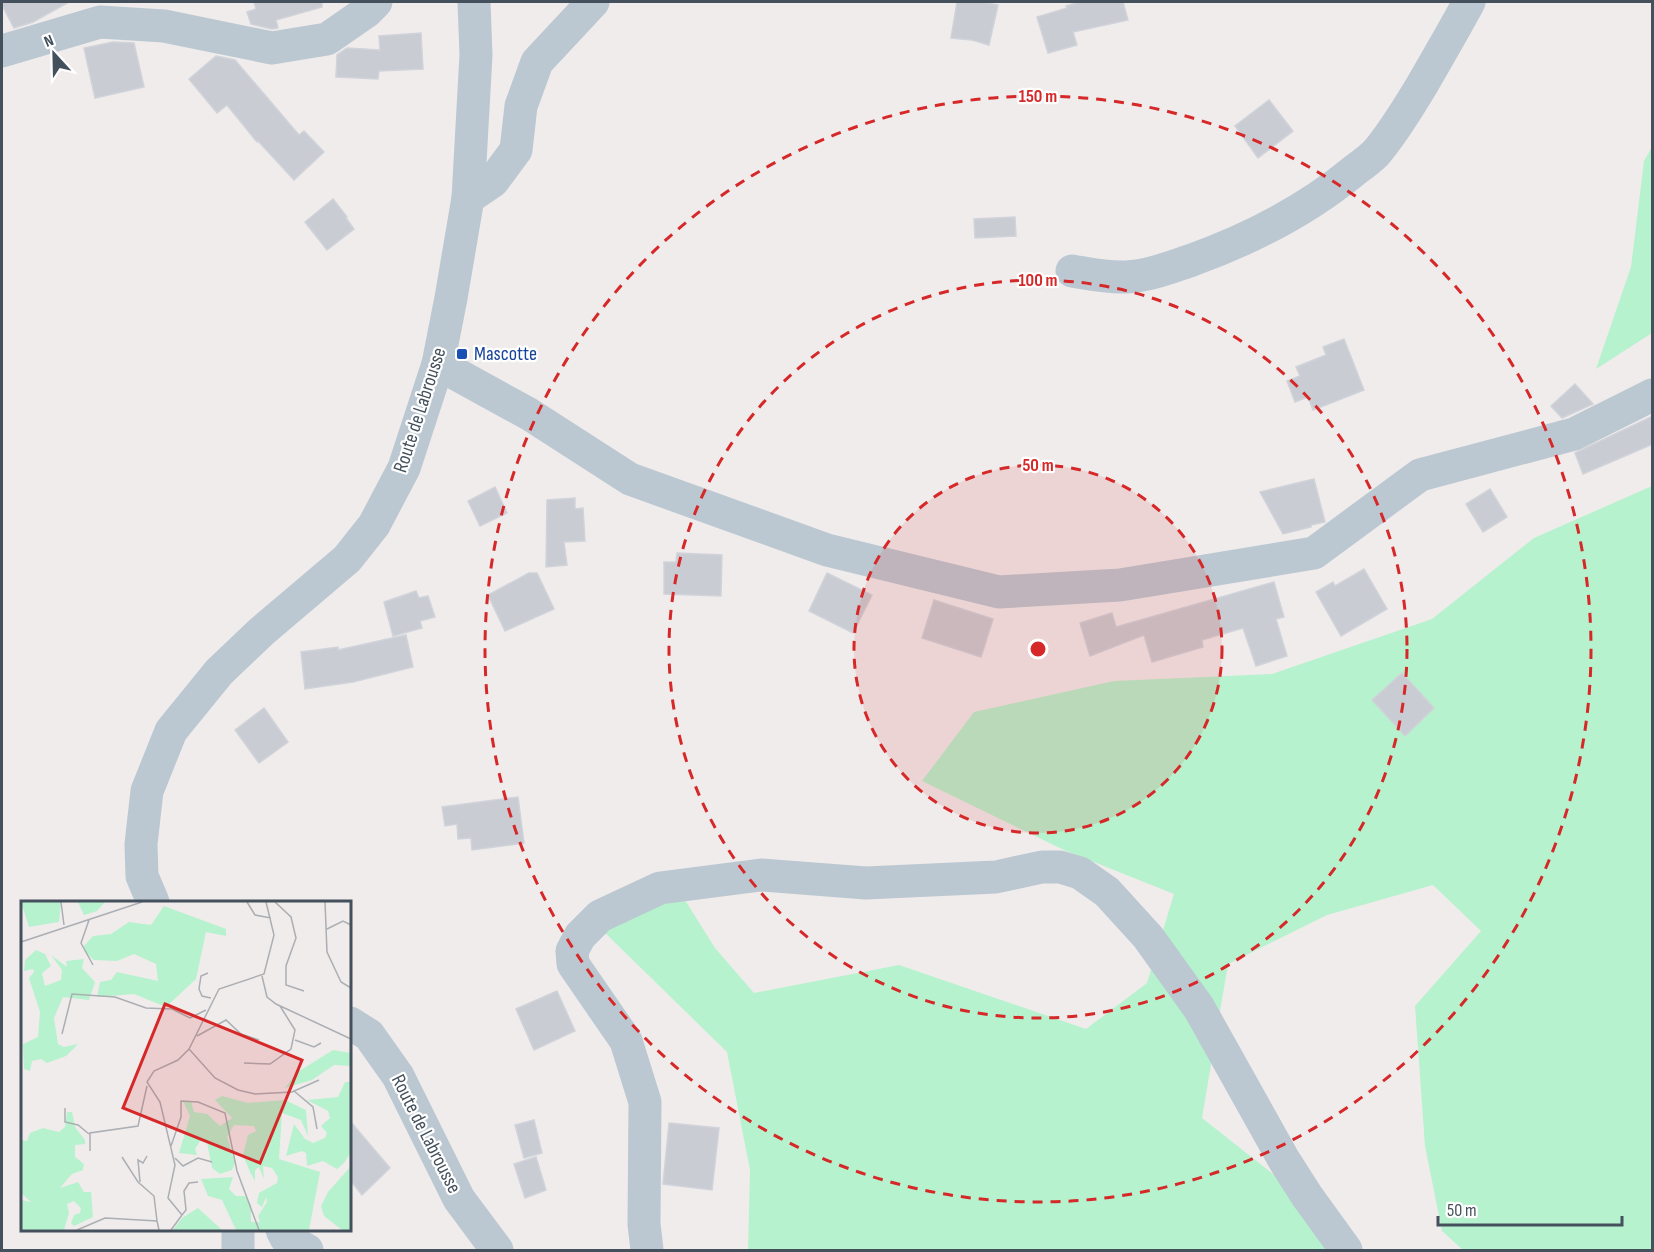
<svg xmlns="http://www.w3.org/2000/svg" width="1654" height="1252" font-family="'Sofia Sans Condensed',sans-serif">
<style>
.green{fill:#b6f2cd}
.building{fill:#c9ccd2;stroke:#d0d3d9;stroke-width:1.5}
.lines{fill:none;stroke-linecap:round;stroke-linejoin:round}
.minor{stroke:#bcc8d1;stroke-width:33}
.ring{fill:none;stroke:#d62828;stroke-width:3;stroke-dasharray:10 8}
.transit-dot{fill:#1a4fb4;stroke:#fff;stroke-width:2}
.labels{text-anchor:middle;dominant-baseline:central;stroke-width:4.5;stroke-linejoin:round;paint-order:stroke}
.transit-label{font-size:20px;fill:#164399;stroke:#fff;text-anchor:start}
.street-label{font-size:20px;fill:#44505c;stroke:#fff}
.inset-road{fill:none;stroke:#abaeb2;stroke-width:1.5}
.view{fill:#d62828;fill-opacity:0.15;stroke:#d62828;stroke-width:3}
.inset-edge{fill:none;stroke:#44505c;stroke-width:3}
.centre{fill:#d62828;stroke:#fff;stroke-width:3}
.ring-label{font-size:18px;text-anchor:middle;font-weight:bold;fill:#d62828;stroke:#fff;stroke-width:4.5;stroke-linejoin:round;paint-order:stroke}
</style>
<rect width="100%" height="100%" fill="#f0ecec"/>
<g class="green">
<path d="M1652 147V333L1596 369 1631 267 1644 161Z"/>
<path d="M1652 486V1250H1463L1442 1231 1425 1146 1415 1006 1481 931 1433 885 1327 915 1228 964 1202 1118 1283 1182 1331 1250H748L750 1170 727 1052 598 926 680 892 715 948 754 993 899 965 1086 1029 1147 983 1174 894 1064 850 922 781 974 712 1114 681 1272 674 1432 619 1534 538Z"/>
</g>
<g class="building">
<path d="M2 2H69L33 22 14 28 2 5Z"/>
<path d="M254 2H322V7L276 20 278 28 272 29 251 24 247 12 256 9Z"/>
<path d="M957 2H982L998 5 989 45 972 40 951 38Z"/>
<path d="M1080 2H1123L1128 20 1073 32 1077 45 1048 53 1037 17 1067 8 1066 6Z"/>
<path d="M421 33 423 69 379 71 378 79 336 77 337 55 347 48 380 50 379 36Z"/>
<path d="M113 42 134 43 144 87 95 98 84 48Z"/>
<path d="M216 56 235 60 299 135 304 131 324 152 294 180 258 141 257 142 227 105 217 113 189 79Z"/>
<path d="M1269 100 1293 131 1258 158 1235 126Z"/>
<path d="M333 199 347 217 346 218 354 229 327 250 305 222Z"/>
<path d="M1015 217 1016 236 975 238 974 219Z"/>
<path d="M1344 339 1364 390 1313 410 1308 397 1295 402 1287 381 1300 376 1296 367 1326 355 1323 347Z"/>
<path d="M1575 384 1593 404 1562 418 1551 406Z"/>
<path d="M1653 416V444L1583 474 1575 453Z"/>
<path d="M1314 479 1325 522 1311 525V527L1283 534 1260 492Z"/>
<path d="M495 487 507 513 480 526 468 501Z"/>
<path d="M1490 489 1507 517 1483 532 1466 504Z"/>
<path d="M575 498V509L583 508 585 541 564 542 567 565 546 567 547 500Z"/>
<path d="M677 553 722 555 721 596 664 594V562H676Z"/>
<path d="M1364 569 1387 609 1341 636 1316 592 1333 582 1335 586Z"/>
<path d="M529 573H537L554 609 505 631 488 595Z"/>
<path d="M827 573 872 595 853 633 809 611Z"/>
<path d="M1274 582 1284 617 1276 619 1287 656 1256 666 1243 628 1202 640 1203 647 1152 662 1144 635 1090 656 1080 623 1112 613 1116 627Z"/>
<path d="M416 591 419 598 428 596 435 617 420 621 422 628 393 636 384 602Z"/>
<path d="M934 600 993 619 981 657 922 638Z"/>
<path d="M406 635 413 667 353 682 305 689 301 652 338 647V650Z"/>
<path d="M1402 673 1434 708 1405 736 1372 700Z"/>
<path d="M264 708 288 742 259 763 235 730Z"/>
<path d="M518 797 524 843 472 850 471 838 458 839 457 824 445 826 442 807Z"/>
<path d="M557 991 575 1031 534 1050 516 1009Z"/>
<path d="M534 1120 542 1153 524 1158 515 1125Z"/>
<path d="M350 1121 390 1168 362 1195 350 1180Z"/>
<path d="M669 1123 719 1128 712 1190 663 1184Z"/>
<path d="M536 1157 546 1190 525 1198 514 1164Z"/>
</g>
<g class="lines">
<g class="minor">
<path d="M2 51 100 22 164 26 272 48 327 39 366 12 376 2"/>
<path d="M468 198 493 181 516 150 521 106 537 62 593 2"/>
<path d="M1072 271C1090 274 1108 278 1126 277 1149 276 1171 267 1192 260 1250 239 1307 210 1355 170 1362 165 1370 159 1376 153 1394 132 1408 108 1422 85 1438 57 1454 30 1469 2"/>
<path d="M438 364 529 414 630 479 827 550 999 592 1120 585 1314 553 1420 475 1574 434 1652 395"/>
<path d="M153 902 142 876 141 844 147 791 171 731 219 672 261 632 347 559 374 525 404 468 438 364 451 298 468 198 476 55 474 2"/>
<path d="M350 1023 369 1035 398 1076 459 1199 497 1250"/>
<path d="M238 1230V1250"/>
<path d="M282 1230 286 1238 307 1250"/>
<path d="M647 1250 644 1224 645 1102 626 1041 573 964 572 951 580 936 600 916 660 888 761 875 866 883 996 877 1042 867H1060L1080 873 1107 892 1148 937 1199 1008 1284 1160 1307 1196 1346 1250"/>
</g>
</g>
<circle cx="1038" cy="649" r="184" fill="#d62828" fill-opacity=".12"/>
<g class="ring">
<circle cx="1038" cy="649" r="184"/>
<circle cx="1038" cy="649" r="369"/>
<circle cx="1038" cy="649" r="553"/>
</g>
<rect class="transit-dot" x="456" y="348" width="12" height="12" rx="3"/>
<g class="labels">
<g class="transit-label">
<text x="474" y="354">Mascotte</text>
</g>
<g class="street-label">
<text transform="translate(420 410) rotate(-72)">Route de Labrousse</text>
<text transform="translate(426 1134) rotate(63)">Route de Labrousse</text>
</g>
</g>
<g transform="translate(21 901)">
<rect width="330" height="330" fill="#f0ecec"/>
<path d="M0 1H40L38 21 8 26ZM57 1H84L76 10 63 14ZM143 5 205 28V35L185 31 175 78 145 106 113 93 76 96 79 81 90 79 96 71 137 80 135 63 113 53 96 60 73 59 63 50V45L72 35 90 33 108 21 130 24ZM15 49 24 53 30 65 21 72 24 85 40 79 41 69 30 54 46 66 45 60 63 58 61 67 74 81 68 99 42 96 33 117 37 143 43 146 57 143 45 155 26 162 20 158 11 160 9 170 3 168 2 143 17 136 19 111 8 77 13 71 12 68 3 70 4 59ZM312 149 330 152V165L313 164 291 179 264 187 275 172ZM324 181H330V251L323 262 316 268 302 260 286 265 285 252 281 250 265 255 273 223 284 238 292 242 304 237 306 232 300 225 309 217 307 210 286 199 317 196ZM201 195 227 202 264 199 285 209 287 235 280 219 261 212 258 258 299 271 288 329H215L201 299 187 295 180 278 212 276 208 288 215 295H224L230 304V321H239L237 315 246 301 245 296 241 306 236 302 238 292 256 282 257 276 251 267 242 265 243 278 238 266 234 269V280L229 271 222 254 227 234 235 230 233 225 213 224 206 236 214 262 211 269 199 273 191 267 186 241 179 240 174 248 176 254 158 252 169 215 162 200H170L173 211 186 213 199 225 211 217 194 199ZM46 211H51L54 226 64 239V243L54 244V256L63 263 62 269 51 273 39 287 57 281 63 291H70L72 316 53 325 50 322 53 314 59 312 60 307 53 300 46 303 48 312 43 329H0V299L10 301 0 292V239L6 240 9 232 22 227 38 231 44 226ZM330 265V329H321L303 315 300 305 307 291ZM177 307 201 329H152L161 317Z" fill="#b6f2cd"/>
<path class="inset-road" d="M40 1 43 24M226 1 234 14 250 17M254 1 270 16 275 37 265 65V84L283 90M304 1 306 51 320 81 330 87M68 19 60 42 72 64M306 28 322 20 330 24M0 41 121 1M187 72 180 75 178 88 181 95 190 97M241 75 246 96 255 103 330 138M41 133 51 93 94 96 125 107 151 108 169 117 185 109M176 135 205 119 220 133 238 139M274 139 293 146 300 142M168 148 194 177 217 189 234 193 271 191 298 179M223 162 249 163 270 148 274 129 259 105M273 190 292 206 296 228M44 207V221L57 224 68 233M150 245 160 216V200L177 201 204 212 216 270 238 329M69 250V232L117 225 126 185M101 256 117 281 133 295 136 320M154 257 162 265 177 257 191 261M119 281 117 259 122 262 126 255M161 314 165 309 163 290 168 282 177 281M56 329 84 317 136 320 138 329M150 329 161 314 147 297 154 264 139 201 126 181 133 170 157 159 168 148 198 88 243 73 253 34 245 1"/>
<path class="view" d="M144 103 281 159 239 262 102 207Z"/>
<rect width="330" height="330" class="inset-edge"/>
</g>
<circle cx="1038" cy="649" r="9" class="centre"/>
<g class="ring-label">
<text x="1038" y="102">150 m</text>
<text x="1038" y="286">100 m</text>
<text x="1038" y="471">50 m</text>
</g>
<rect width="1654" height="1252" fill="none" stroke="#44505c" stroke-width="6"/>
<g transform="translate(54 54) rotate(338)" stroke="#ffffff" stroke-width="4.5" paint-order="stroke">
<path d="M0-4.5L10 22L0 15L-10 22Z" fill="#44505c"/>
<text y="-9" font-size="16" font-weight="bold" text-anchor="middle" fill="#44505c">N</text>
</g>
<path d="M1438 1216v9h184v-9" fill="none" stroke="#44505c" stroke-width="3"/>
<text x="1447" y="1216" font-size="18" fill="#44505c" stroke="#ffffff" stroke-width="4.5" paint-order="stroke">50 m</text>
</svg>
